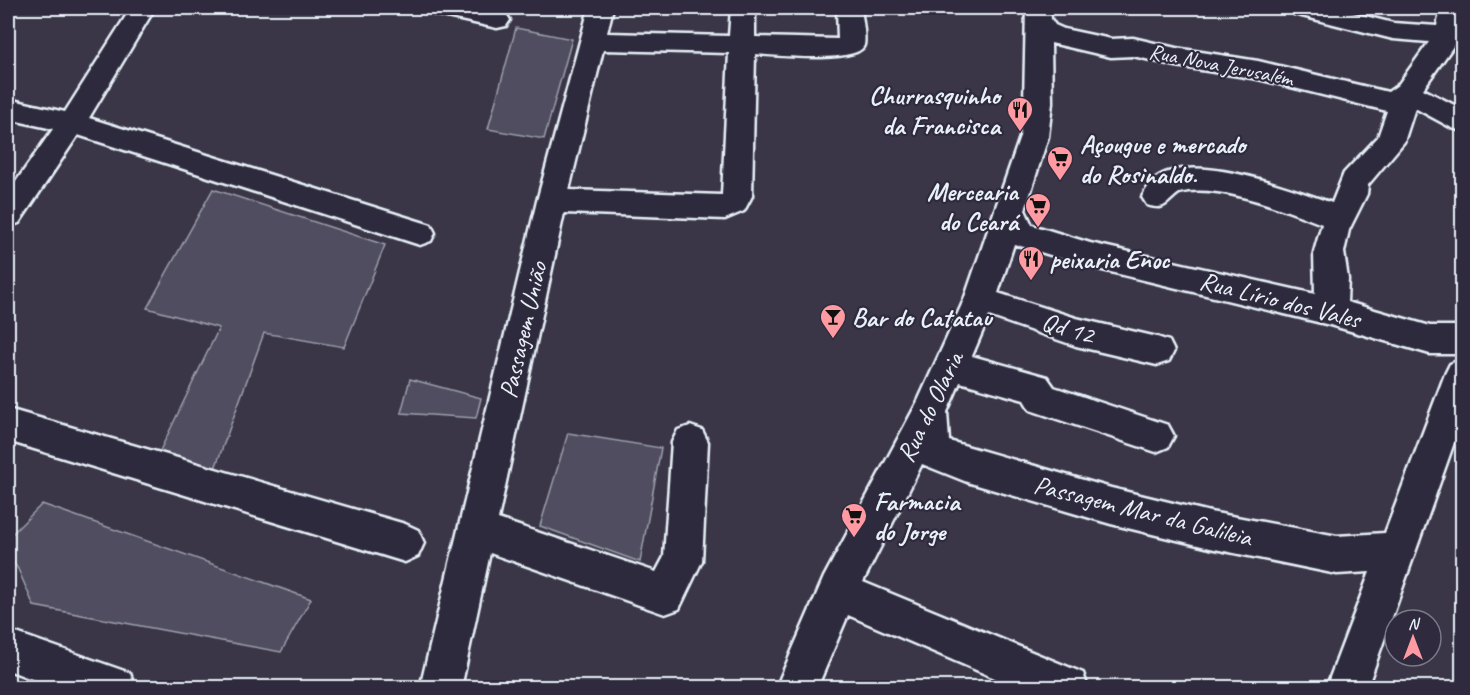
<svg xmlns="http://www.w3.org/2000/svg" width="1470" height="695" font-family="Caveat,sans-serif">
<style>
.green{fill:#504e5f;stroke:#9ca0ac;stroke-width:1.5}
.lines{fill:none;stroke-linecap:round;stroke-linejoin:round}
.minor-casing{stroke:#e8f1f8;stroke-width:5}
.secondary-casing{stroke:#e8f1f8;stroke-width:5}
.minor{fill:#2f2a3d;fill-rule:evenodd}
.secondary{fill:#2f2a3d;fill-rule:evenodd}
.labels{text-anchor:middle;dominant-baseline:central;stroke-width:4.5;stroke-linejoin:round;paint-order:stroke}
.far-street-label{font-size:22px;fill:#e8f1f8;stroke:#2f2a3d}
.poi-label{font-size:26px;font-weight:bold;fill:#e8f1f8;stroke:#2f2a3d;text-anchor:start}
.street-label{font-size:26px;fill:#e8f1f8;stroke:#2f2a3d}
</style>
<rect width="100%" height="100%" fill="#3a3648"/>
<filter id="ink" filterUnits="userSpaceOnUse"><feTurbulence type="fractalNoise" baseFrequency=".0167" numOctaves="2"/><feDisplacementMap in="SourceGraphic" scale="12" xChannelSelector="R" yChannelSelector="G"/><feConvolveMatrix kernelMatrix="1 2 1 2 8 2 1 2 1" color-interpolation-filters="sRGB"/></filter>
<g filter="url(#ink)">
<g class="green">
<path d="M516 28 572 39 544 139 488 129Z"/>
<path d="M213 189 385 245 344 347 264 333 213 474 157 457 219 328 147 308Z"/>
<path d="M410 379 481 398 476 418 401 413Z"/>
<path d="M568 433 661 448 640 562 540 526Z"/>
<path d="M42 504 311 599 281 652 34 606 18 569 8 554V538Z"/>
</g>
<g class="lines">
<defs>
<g id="minor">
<path d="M131 8H155L89 118 431 225 435 233 431 241 420 245 78 135 19 223 8 227V193L53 129 8 119V99L65 112Z"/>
<path d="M430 8H477L506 14 510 20 506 26 497 28 433 14Z"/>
<path d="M589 8H613L607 33 729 36 731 8H755V37L838 39 837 8H861C862 18 866 35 864 45 859 64 772 55 755 54L752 196 744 211 725 219 564 213 498 519 656 572 664 557 672 442 678 430 690 426 702 430 708 442 702 561 679 609 665 614 490 553 461 688H420L537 201ZM603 50 729 53 722 195 569 190Z"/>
<path d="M1026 8H1050L1051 19 1055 25 1064 29 1111 39 1133 38 1176 48 1258 61 1388 92 1398 85 1429 42 1393 39 1294 14 1291 8H1333L1393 23 1437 26 1441 8H1462L1461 35 1423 89 1462 109V131L1452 128 1415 108 1404 142 1368 185 1367 194 1349 230 1344 252 1348 279 1347 302 1430 326H1462V354H1430L1330 325 1090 267 1014 244 998 293 1076 318 1157 337 1169 341 1174 351 1169 361 1157 365 1076 346 989 316 972 356 1047 377 1054 387 1168 425 1174 436 1168 447 1156 452 1030 410 1024 400 960 382 947 412 949 441 1111 488 1210 512 1337 536 1385 533 1445 374 1450 364 1462 359V420L1367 688H1326L1370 572 1337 574 1210 548 1111 524 967 482 922 464 863 582 1083 673 1088 688H1018L848 615 817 688H776L824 577 918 401 964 300 1020 137 1024 103ZM1051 43 1111 57 1133 56 1176 66 1258 79 1387 111 1378 137 1344 173 1332 203C1292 189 1194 151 1156 178 1150 183 1146 190 1142 197L1147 205C1166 211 1165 203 1179 193 1216 182 1286 210 1322 224L1314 252 1315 294 1090 243 1032 225 1025 210 1048 137 1052 103Z"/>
<path d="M8 409 405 524 418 530 424 543 418 556 405 562 8 441Z"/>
</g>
<path id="secondary" d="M8 630 130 673 135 688H56L8 670Z"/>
</defs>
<use href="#minor" class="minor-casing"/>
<use href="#secondary" class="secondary-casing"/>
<use href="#minor" class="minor"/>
<use href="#secondary" class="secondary"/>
</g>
</g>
<defs>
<symbol id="restaurant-pin" viewBox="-11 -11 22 30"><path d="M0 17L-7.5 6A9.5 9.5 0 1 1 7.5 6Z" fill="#ff9aa2" stroke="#2f2a3d"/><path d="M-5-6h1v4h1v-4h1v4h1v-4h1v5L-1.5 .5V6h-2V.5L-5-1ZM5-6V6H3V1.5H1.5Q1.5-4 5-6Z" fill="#111"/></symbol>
<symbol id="supermarket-pin" viewBox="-11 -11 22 30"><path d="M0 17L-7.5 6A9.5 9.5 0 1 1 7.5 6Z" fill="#ff9aa2" stroke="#2f2a3d"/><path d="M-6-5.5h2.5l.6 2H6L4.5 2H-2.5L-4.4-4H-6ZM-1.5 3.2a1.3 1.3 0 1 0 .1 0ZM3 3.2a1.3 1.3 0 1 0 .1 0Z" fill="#111"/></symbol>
<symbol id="bar-pin" viewBox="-11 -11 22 30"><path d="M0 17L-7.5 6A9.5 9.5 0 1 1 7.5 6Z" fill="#ff9aa2" stroke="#2f2a3d"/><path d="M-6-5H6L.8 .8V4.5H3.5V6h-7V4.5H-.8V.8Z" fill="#111"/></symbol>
</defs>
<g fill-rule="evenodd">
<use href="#restaurant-pin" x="1005" y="95" width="30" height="40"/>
<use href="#supermarket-pin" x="1045" y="144" width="30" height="40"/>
<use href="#supermarket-pin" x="1023" y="191" width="30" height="40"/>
<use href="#restaurant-pin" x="1016" y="244" width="30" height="40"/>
<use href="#bar-pin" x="818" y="302" width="30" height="40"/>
<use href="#supermarket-pin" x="839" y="501" width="30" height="40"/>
</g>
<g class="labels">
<g class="far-street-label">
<text transform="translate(1221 65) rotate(11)">Rua Nova Jerusalém</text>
</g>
<g class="poi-label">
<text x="1000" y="95" text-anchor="end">Churrasquinho<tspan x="1000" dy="30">da Francisca</tspan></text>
<text x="1080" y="144">Açougue e mercado<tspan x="1080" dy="30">do Rosinaldo.</tspan></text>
<text x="1018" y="191" text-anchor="end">Mercearia<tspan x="1018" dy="30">do Ceará</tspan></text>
<text x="1050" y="259">peixaria Enoc</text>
<text x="852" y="317">Bar do Catatau</text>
<text x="874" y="501">Farmacia<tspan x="874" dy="30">do Jorge</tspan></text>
</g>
<g class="street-label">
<text transform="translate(1280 300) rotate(14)">Rua Lírio dos Vales</text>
<text transform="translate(1068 328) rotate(17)">Qd 12</text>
<text transform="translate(523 330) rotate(-77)">Passagem União</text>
<text transform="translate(930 407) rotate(-64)">Rua do Olaria</text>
<text transform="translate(1143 511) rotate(14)">Passagem Mar da Galileia</text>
</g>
</g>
<rect width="1470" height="695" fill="none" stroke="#2f2a3d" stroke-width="30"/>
<rect x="15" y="15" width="1440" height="665" fill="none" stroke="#e8f1f8" stroke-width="2" filter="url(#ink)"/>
<g transform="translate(1413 638)"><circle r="28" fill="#2f2a3d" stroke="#797a88" stroke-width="1.5"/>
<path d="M0-4.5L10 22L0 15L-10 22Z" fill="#ff9aa2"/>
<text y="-9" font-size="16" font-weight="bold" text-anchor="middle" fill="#e8f1f8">N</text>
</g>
</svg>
